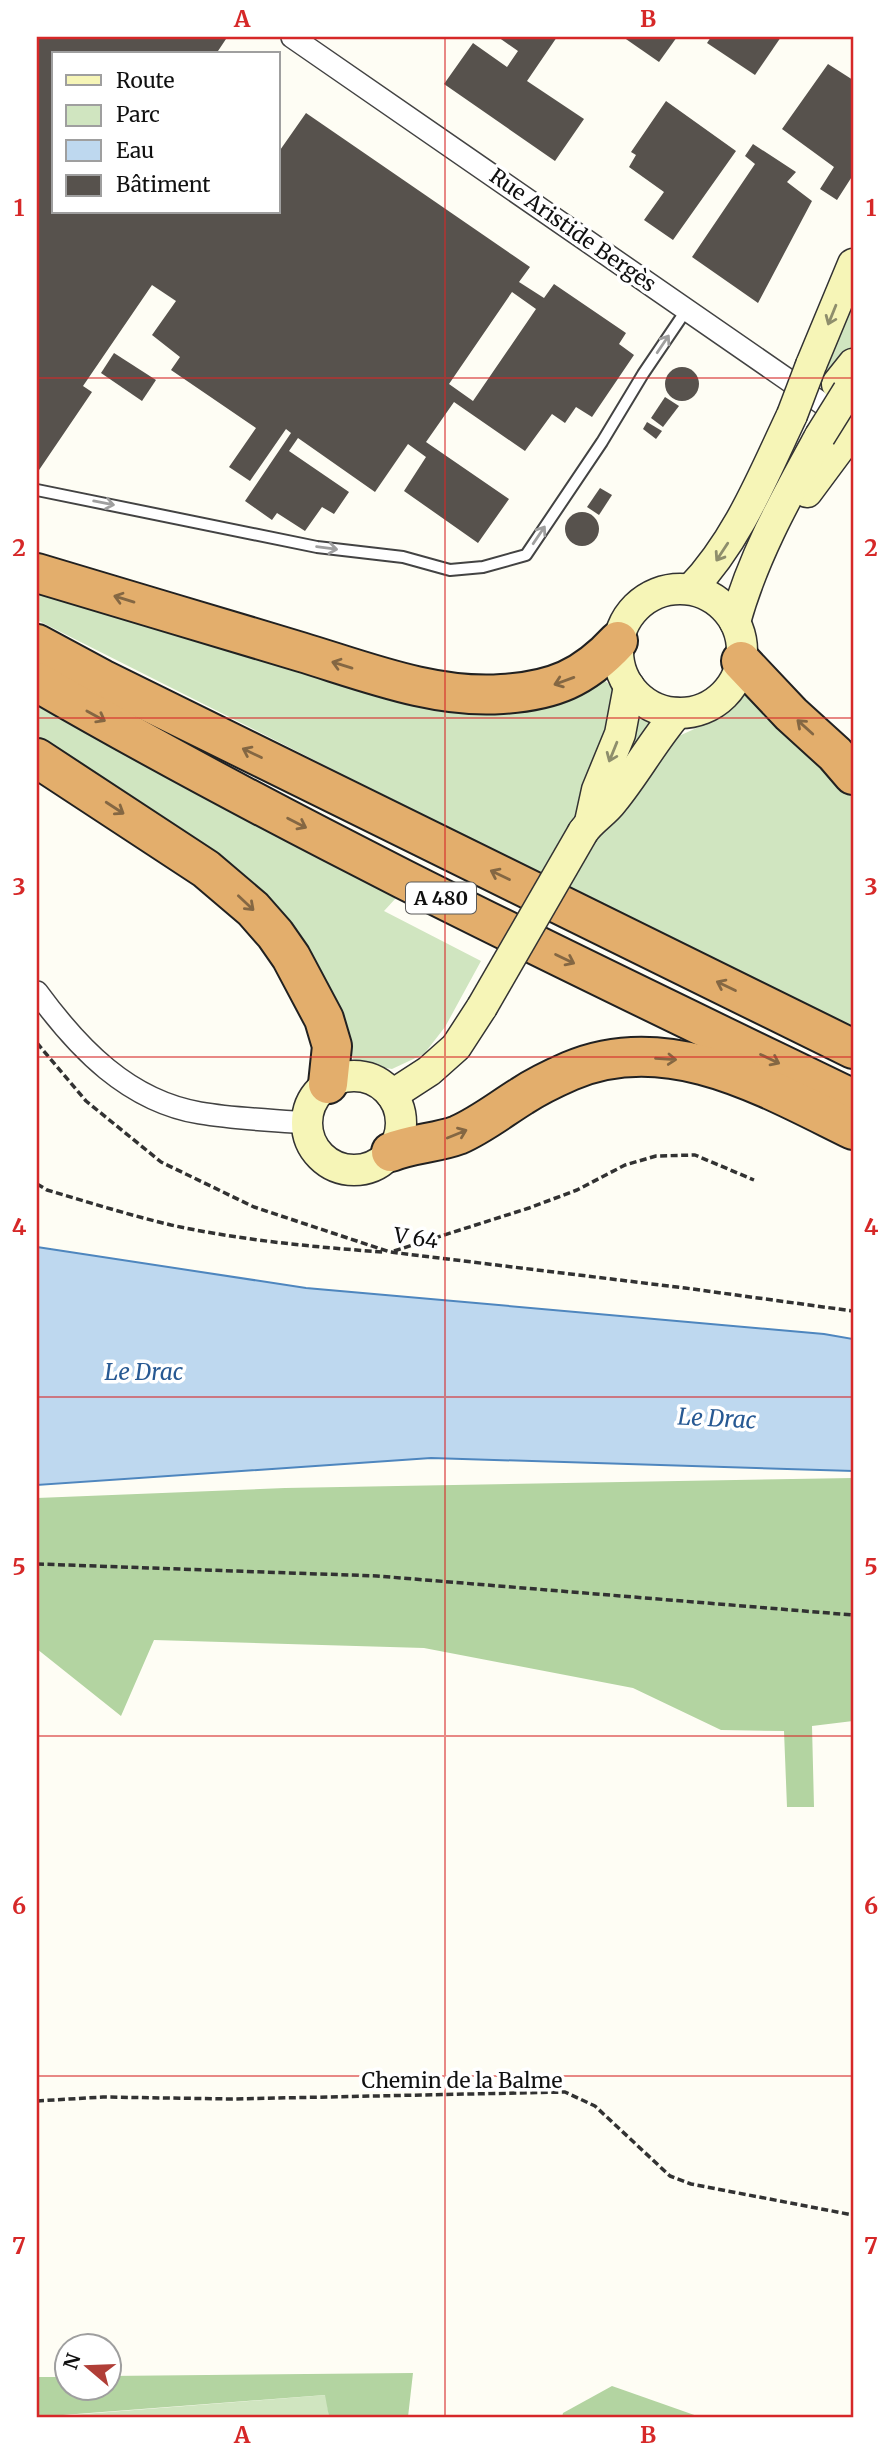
<svg xmlns="http://www.w3.org/2000/svg" width="890" height="2454" font-family="Merriweather,serif">
<style>
.green{fill:#d0e5c0}
.forest{fill:#b3d4a1}
.water{fill:#bed8ef;stroke:#4e86be;stroke-width:2}
.building{fill:#57524d;fill-rule:evenodd}
.lines{fill:none;stroke-linecap:round;stroke-linejoin:round}
.lane-casing{stroke:#434343;stroke-width:14}
.street-casing{stroke:#434343;stroke-width:24}
.secondary-casing{stroke:#323232;stroke-width:33}
.highway-casing{stroke:#212121;stroke-width:42}
.path{stroke:#323232;stroke-width:3.5;stroke-dasharray:7 3.5;stroke-linecap:butt}
.lane{stroke:#fff;stroke-width:10}
.street{stroke:#fff;stroke-width:21}
.secondary{stroke:#f6f5b7;stroke-width:30}
.highway{stroke:#e3ae6c;stroke-width:38}
.secondary-bridge-casing{stroke:#323232;stroke-width:33;stroke-linecap:butt}
.secondary-bridge{stroke:#f6f5b7;stroke-width:30}
.oneway{stroke:#8e8e6c}
.oneway2{stroke:#9f9f9f}
.oneway3{stroke:#846743}
.grid{fill:none;stroke:#d62828;stroke-width:2;stroke-opacity:0.55}
.labels{text-anchor:middle;dominant-baseline:central;stroke-width:7;stroke-linejoin:round;paint-order:stroke}
.shield{fill:#fff;stroke:#585858;stroke-width:2}
.shield-label{font-size:19px;font-weight:bold;fill:#101010}
.street-label{font-size:21px;fill:#101010;stroke:#fff}
.water-label{font-size:23px;font-style:italic;fill:#275993;stroke:#fff}
.neatline{fill:none;stroke:#d62828;stroke-width:2.5}
.grid-label{font-size:23px;text-anchor:middle;font-weight:bold;fill:#d62828}
</style>
<rect width="100%" height="100%" fill="#fefdf4"/>
<g class="green">
<path d="M853 289V346L826 385 813 384Z"/>
<path d="M37 579 373 684 566 695 605 681 681 735 721 717 750 686 853 793V1032L37 620Z"/>
<path d="M37 701 396 898 384 911 481 961 445 1027 424 1054 392 1069 374 1066 353 1059 318 989 37 748Z"/>
<path d="M326 2395 329 2417H45Z"/>
</g>
<g class="forest">
<path d="M853 1478V1721L812 1726 814 1807H787L784 1731 721 1730 633 1688 424 1648 154 1640 121 1716 37 1649V1498L285 1488Z"/>
<path d="M413 2373 408 2417H329L325 2395 37 2417V2377H66V2388H108L109 2376Z"/>
<path d="M612 2386 700 2417H562L563 2413Z"/>
</g>
<path class="water" d="M37 1247 306 1288 824 1334 853 1339V1471L431 1458 37 1485Z"/>
<g class="building">
<path d="M37 37H223L226 39 216 54H54V212H278V153L306 113 530 267 519 282 544 298 554 284 626 333 619 344 634 355 592 417 576 407 565 423 552 414 525 451 454 402 426 442 509 499 478 543 404 491 426 457 408 444 375 492 298 438 289 451 349 492 334 514 322 507 305 531 277 513 272 520 245 501 291 433 286 429 250 481 229 467 256 428 171 370 180 357 152 335 176 301 152 285 83 386 92 392 37 473ZM512 292 536 309 473 401 449 384Z"/>
<path d="M498 37H557L527 81 584 119 555 161 444 84 473 43 507 67 518 51Z"/>
<path d="M623 37H677L659 62Z"/>
<path d="M711 37H781L755 75 707 43Z"/>
<path d="M828 64 853 80V175L837 200 820 189 834 167 782 129Z"/>
<path d="M666 101 736 151 673 240 644 220 664 192 629 167 636 155 631 152Z"/>
<path d="M753 144 796 172 787 182 812 201 758 303 692 257 755 164 745 156Z"/>
<path d="M114 353 156 380 142 401 101 373Z"/>
<circle cx="682" cy="384" r="17"/>
<path d="M665 397 679 406 663 427 651 418Z"/>
<path d="M647 422 662 431 656 439 643 429Z"/>
<path d="M600 488 612 495 599 515 587 507Z"/>
<circle cx="582" cy="529" r="17"/>
</g>
<g class="lines">
<defs>
<path id="lane" d="M37 490 317 547 403 557 450 570 483 567 526 555 602 442 643 374 687 309"/>
<g id="street">
<path d="M292 37 846 420"/>
<path d="M37 992C78 1048 128 1101 200 1113 235 1119 272 1120 307 1123"/>
</g>
<g id="secondary">
<path d="M811 365 853 264"/>
<path d="M837 384 853 364"/>
<path d="M807 492 853 430"/>
<circle cx="680" cy="651" r="62"/>
<path d="M691 589C738 540 763 476 792 415"/>
<path d="M735 622C753 556 787 496 820 436"/>
<path d="M590 822 597 790 620 734 629 686"/>
<path d="M583 832C591 820 604 813 613 801 636 773 653 741 677 713"/>
<circle cx="354" cy="1123" r="47"/>
<path d="M392 1095 429 1071 456 1047 482 1007"/>
</g>
<g id="highway">
<path d="M37 573C125 599 213 626 301 652 364 671 434 699 502 694 553 691 584 678 618 641"/>
<path d="M37 644 102 679 853 1049"/>
<path d="M741 661 791 714 835 754 853 775"/>
<path d="M37 682C301 835 578 966 853 1099"/>
<path d="M37 758 206 869 253 909 275 934 291 957 324 1019 332 1046 328 1084"/>
<path d="M391 1152C414 1143 437 1143 458 1135 481 1125 501 1109 522 1096 537 1086 554 1078 570 1071 668 1029 767 1088 853 1130"/>
</g>
</defs>
<use href="#lane" class="lane-casing"/>
<use href="#street" class="street-casing"/>
<use href="#secondary" class="secondary-casing"/>
<use href="#highway" class="highway-casing"/>
<g class="path">
<path d="M37 1043 86 1101 161 1162 254 1207 390 1252 685 1288 853 1311"/>
<path d="M37 1184 47 1190C88 1202 129 1215 171 1225 240 1240 312 1247 383 1252"/>
<path d="M394 1251 529 1208 577 1190 625 1165 656 1156 695 1155 754 1180"/>
<path d="M37 1564 377 1576 853 1615"/>
<path d="M37 2101 103 2097 231 2099 565 2092 595 2106 670 2176 691 2184 853 2215"/>
</g>
<use href="#lane" class="lane"/>
<use href="#street" class="street"/>
<use href="#secondary" class="secondary"/>
<use href="#highway" class="highway"/>
<defs>
<g id="secondary-bridge">
<path d="M792 415 811 365"/>
<path d="M820 436 848 391"/>
<path d="M482 1007 583 832"/>
</g>
</defs>
<use href="#secondary-bridge" class="secondary-bridge-casing"/>
<use href="#secondary-bridge" class="secondary-bridge"/>
</g>
<defs><path id="oneway-shaft" d="M-6 0H5M1.5-3L5.5 0L1.5 3" fill="none" stroke-width="1.6" stroke-linecap="round" stroke-linejoin="round" transform="scale(1.75)"/></defs>
<g class="oneway">
<use href="#oneway-shaft" transform="translate(832 315) rotate(112)"/>
<use href="#oneway-shaft" transform="translate(722 552) rotate(123)"/>
<use href="#oneway-shaft" transform="translate(613 752) rotate(112)"/>
</g>
<g class="oneway2">
<use href="#oneway-shaft" transform="translate(663 344) rotate(-56)"/>
<use href="#oneway-shaft" transform="translate(104 503) rotate(11)"/>
<use href="#oneway-shaft" transform="translate(539 535) rotate(-56)"/>
<use href="#oneway-shaft" transform="translate(327 548) rotate(7)"/>
</g>
<g class="oneway3">
<use href="#oneway-shaft" transform="translate(124 599) rotate(-163)"/>
<use href="#oneway-shaft" transform="translate(342 665) rotate(-163)"/>
<use href="#oneway-shaft" transform="translate(564 681) rotate(160)"/>
<use href="#oneway-shaft" transform="translate(96 716) rotate(29)"/>
<use href="#oneway-shaft" transform="translate(805 727) rotate(-138)"/>
<use href="#oneway-shaft" transform="translate(252 753) rotate(-154)"/>
<use href="#oneway-shaft" transform="translate(115 808) rotate(33)"/>
<use href="#oneway-shaft" transform="translate(297 823) rotate(27)"/>
<use href="#oneway-shaft" transform="translate(500 875) rotate(-154)"/>
<use href="#oneway-shaft" transform="translate(246 903) rotate(43)"/>
<use href="#oneway-shaft" transform="translate(565 959) rotate(26)"/>
<use href="#oneway-shaft" transform="translate(726 986) rotate(-154)"/>
<use href="#oneway-shaft" transform="translate(666 1059) rotate(4)"/>
<use href="#oneway-shaft" transform="translate(770 1059) rotate(26)"/>
<use href="#oneway-shaft" transform="translate(457 1134) rotate(-22)"/>
</g>
<path class="grid" d="M445 37V2417M37 378H853M37 718H853M37 1057H853M37 1397H853M37 1736H853M37 2076H853"/>
<g class="labels">
<rect class="shield" x="406" y="882.5" width="70" height="31" rx="5"/>
<g class="shield-label">
<text x="441" y="898">A 480</text>
</g>
<g class="street-label">
<text transform="translate(573 230) rotate(35)">Rue Aristide Bergès</text>
<text transform="translate(416 1238) rotate(8)">V 64</text>
<text x="462" y="2080">Chemin de la Balme</text>
</g>
<g class="water-label">
<text x="144" y="1371">Le Drac</text>
<text transform="translate(717 1418) rotate(3)">Le Drac</text>
</g>
</g>
<rect width="890" height="2454" fill="none" stroke="#ffffff" stroke-width="77"/>
<rect x="52" y="52" width="228" height="161" fill="#ffffff" stroke="#9f9f9f" stroke-width="2"/>
<rect x="66" y="75" width="35" height="10" fill="#f6f5b7" stroke="#9f9f9f" stroke-width="2"/>
<text x="116" y="88" font-size="21" fill="#101010">Route</text>
<rect x="66" y="105" width="35" height="21" fill="#d0e5c0" stroke="#9f9f9f" stroke-width="2"/>
<text x="116" y="122" font-size="21" fill="#101010">Parc</text>
<rect x="66" y="140" width="35" height="21" fill="#bed8ef" stroke="#9f9f9f" stroke-width="2"/>
<text x="116" y="158" font-size="21" fill="#101010">Eau</text>
<rect x="66" y="175" width="35" height="21" fill="#57524d" stroke="#9f9f9f" stroke-width="2"/>
<text x="116" y="192" font-size="21" fill="#101010">Bâtiment</text>
<g transform="translate(88 2367) rotate(289)"><circle r="33" fill="#ffffff" stroke="#9f9f9f" stroke-width="2"/>
<path d="M0-5L12 26L0 18L-12 26Z" fill="#b03e37"/>
<text y="-10" font-size="19" font-weight="bold" text-anchor="middle" fill="#101010">N</text>
</g>
<rect x="38" y="38" width="814" height="2378" class="neatline"/>
<g class="grid-label">
<text x="242" y="27">A</text>
<text x="648" y="27">B</text>
<text x="19" y="216">1</text>
<text x="871" y="216">1</text>
<text x="19" y="556">2</text>
<text x="871" y="556">2</text>
<text x="19" y="895">3</text>
<text x="871" y="895">3</text>
<text x="19" y="1235">4</text>
<text x="871" y="1235">4</text>
<text x="19" y="1575">5</text>
<text x="871" y="1575">5</text>
<text x="19" y="1914">6</text>
<text x="871" y="1914">6</text>
<text x="19" y="2254">7</text>
<text x="871" y="2254">7</text>
<text x="242" y="2443">A</text>
<text x="648" y="2443">B</text>
</g>
</svg>
